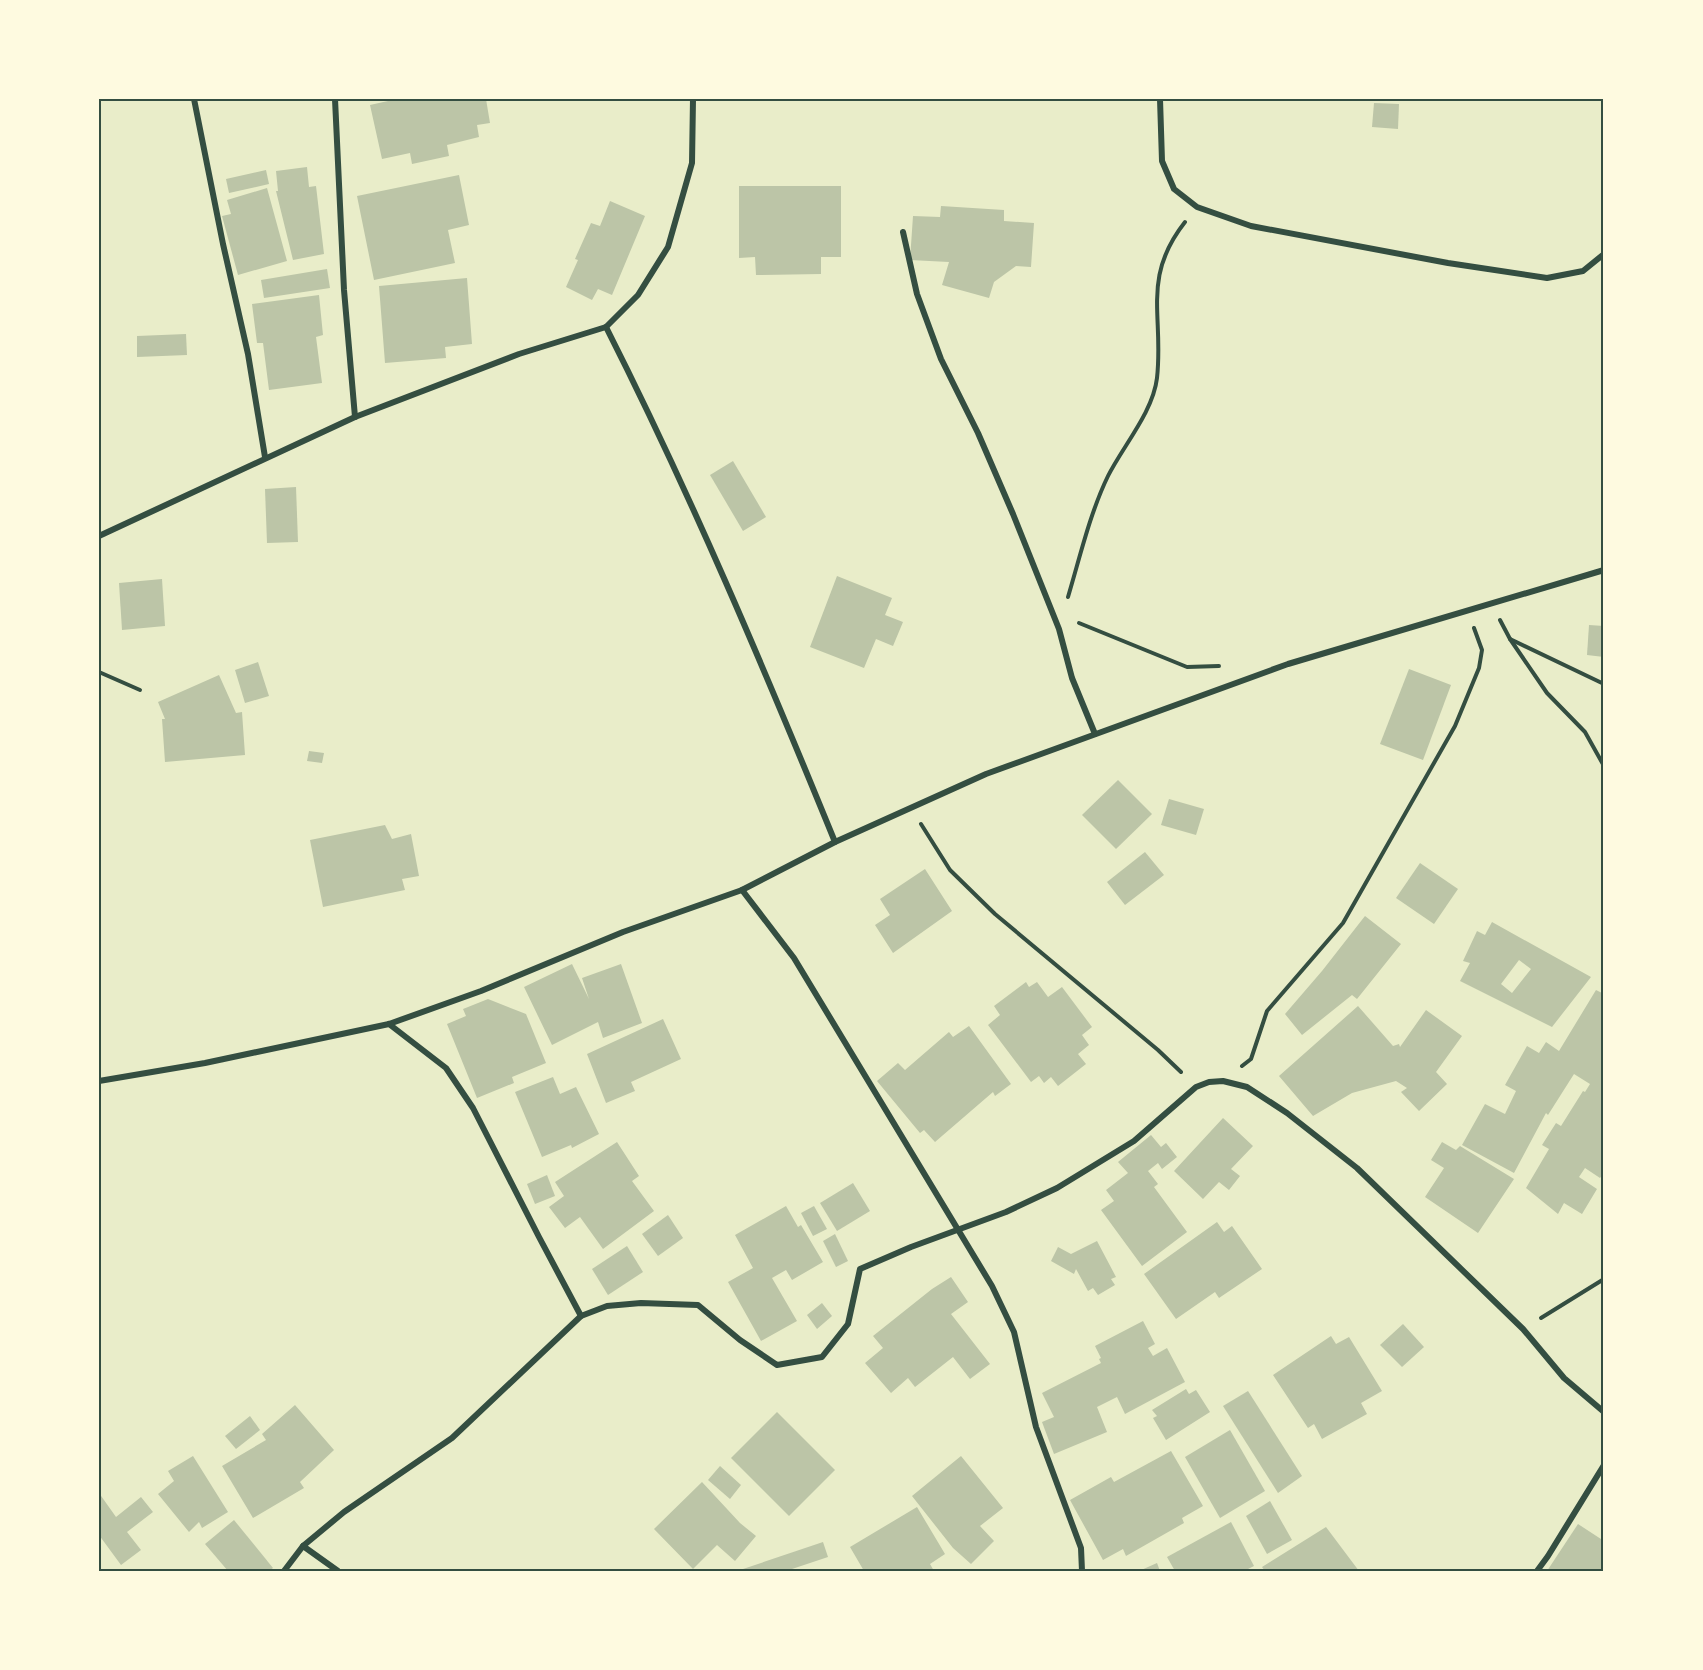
<svg xmlns="http://www.w3.org/2000/svg" width="1703" height="1670" font-family="Roboto,sans-serif">
<style>
.building{fill:#bcc5a7;fill-rule:evenodd}
.lines{fill:none;stroke-linecap:round;stroke-linejoin:round}
.path{stroke:#344e41;stroke-width:4}
.minor{stroke:#344e41;stroke-width:6}
.neatline{fill:none;stroke:#344e41;stroke-width:2}
</style>
<rect width="100%" height="100%" fill="#e9edc9"/>
<g class="building">
<path d="M397 99H486L490 123 477 125 479 137 447 145 449 156 412 164 410 153 382 159 370 105Z"/>
<path d="M1374 103 1399 104 1398 129 1372 127Z"/>
<path d="M307 167 309 187 316 186 324 254 293 260 276 191H278L276 171Z"/>
<path d="M266 170 269 184 229 193 226 179Z"/>
<path d="M459 175 469 225 448 230 455 263 374 280 357 196Z"/>
<path d="M739 186H841V257H821V274L756 275 755 257 739 258Z"/>
<path d="M267 188 287 261 238 275 222 216 231 214 227 200Z"/>
<path d="M610 201 645 216 612 295 598 289 592 300 566 287 578 260 575 259 591 223 600 226Z"/>
<path d="M941 206 1004 210V221L1034 223 1031 267 1016 266 994 282 989 298 942 285 949 262 910 260 913 216 940 217Z"/>
<path d="M327 269 330 288 264 298 261 280Z"/>
<path d="M467 278 472 344 445 347 446 358 385 363 379 286Z"/>
<path d="M319 295 323 335 316 337 322 383 269 390 263 343H257L252 304Z"/>
<path d="M186 334 187 355 137 357V336Z"/>
<path d="M733 461 766 517 743 531 710 475Z"/>
<path d="M296 487 298 542 267 543 265 489Z"/>
<path d="M837 576 892 598 885 615 903 622 893 646 876 639 864 668 810 647Z"/>
<path d="M162 579 165 626 122 630 119 583Z"/>
<path d="M1589 625 1604 626V657L1587 655Z"/>
<path d="M258 662 269 696 245 703 235 670Z"/>
<path d="M1409 669 1451 685 1423 760 1380 744Z"/>
<path d="M219 675 236 713 242 712 245 755 165 762 162 719H165L158 702Z"/>
<path d="M309 751 324 753 322 763 307 761Z"/>
<path d="M1118 780 1152 814 1116 849 1082 815Z"/>
<path d="M1169 799 1204 809 1196 835 1161 825Z"/>
<path d="M385 825 392 839 411 834 419 876 402 879 405 890 323 907 310 840Z"/>
<path d="M1145 852 1164 875 1125 905 1107 882Z"/>
<path d="M1420 863 1458 889 1434 924 1396 898Z"/>
<path d="M925 869 952 911 893 953 875 925 890 915 880 899Z"/>
<path d="M1365 916 1401 944 1357 999 1352 995 1302 1035 1285 1014 1322 971Z"/>
<path d="M1492 922 1591 977 1552 1027 1460 981 1470 963 1463 961 1477 931 1485 935ZM1519 960 1531 969 1512 993 1501 984Z"/>
<path d="M572 964 589 999 582 978 621 964 642 1023 603 1038 598 1022 552 1045 524 987Z"/>
<path d="M1026 982 1029 987 1037 982 1048 997 1062 987 1092 1027 1082 1035 1089 1045 1078 1054 1086 1064 1058 1086 1051 1077 1044 1083 1039 1076 1031 1082 988 1025 1000 1015 994 1006Z"/>
<path d="M1596 990 1604 994V1173L1600 1178 1585 1168 1579 1177 1597 1189 1582 1214 1564 1203 1558 1214 1526 1188 1549 1149 1542 1145 1556 1123 1561 1126 1583 1091 1585 1092 1590 1084 1574 1074 1548 1115 1546 1113 1514 1173 1462 1145 1485 1104 1505 1114 1516 1091 1505 1085 1527 1046 1539 1053 1546 1042 1559 1051Z"/>
<path d="M488 999 526 1014 546 1063 512 1077 514 1083 477 1098 447 1024 466 1016 463 1009Z"/>
<path d="M1358 1006 1393 1046 1399 1044 1400 1047 1426 1010 1462 1036 1436 1072 1447 1084 1419 1111 1401 1092 1407 1088 1396 1081 1352 1093 1313 1116 1279 1076Z"/>
<path d="M663 1019 681 1059 631 1082 635 1091 606 1103 587 1054Z"/>
<path d="M969 1026 1011 1084 995 1096 993 1092 935 1142 924 1130 920 1133 877 1081 898 1063 905 1070 949 1032 953 1037Z"/>
<path d="M553 1077 560 1094 576 1087 599 1134 572 1148 571 1145 542 1157 515 1092Z"/>
<path d="M1223 1118 1253 1146 1231 1169 1240 1176 1229 1190 1219 1182 1203 1199 1174 1171Z"/>
<path d="M1151 1135 1161 1147 1166 1143 1177 1157 1162 1169 1158 1163 1148 1171 1158 1184 1154 1187 1187 1232 1142 1266 1101 1210 1114 1201 1106 1190 1128 1173 1118 1162Z"/>
<path d="M617 1142 639 1176 632 1181 654 1211 603 1249 580 1217 565 1228 549 1207 564 1196 555 1182Z"/>
<path d="M1442 1142 1456 1150 1460 1146 1514 1179 1478 1233 1425 1197 1444 1168 1431 1160Z"/>
<path d="M547 1175 555 1196 535 1204 527 1184Z"/>
<path d="M853 1183 870 1211 837 1231 820 1203Z"/>
<path d="M786 1206 798 1227 801 1225 823 1262 792 1280 786 1270 772 1278 797 1321 761 1341 728 1282 753 1268 735 1235Z"/>
<path d="M814 1206 827 1229 813 1236 801 1213Z"/>
<path d="M668 1215 683 1238 658 1256 642 1234Z"/>
<path d="M1217 1222 1224 1232 1232 1226 1262 1269 1219 1298 1215 1292 1176 1319 1144 1274Z"/>
<path d="M835 1234 848 1261 836 1267 823 1241Z"/>
<path d="M1097 1241 1116 1277 1111 1279 1115 1285 1098 1295 1093 1288 1088 1291 1076 1269 1074 1274 1051 1261 1058 1247 1071 1254Z"/>
<path d="M627 1246 643 1272 608 1295 592 1269Z"/>
<path d="M951 1277 968 1302 951 1314 990 1364 970 1379 953 1357 915 1387 908 1378 891 1393 865 1363 883 1348 873 1336 932 1289Z"/>
<path d="M822 1303 832 1316 817 1329 807 1315Z"/>
<path d="M1143 1321 1155 1344 1148 1348 1153 1356 1167 1348 1185 1382 1125 1414 1117 1397 1097 1407 1107 1432 1054 1454 1042 1422 1054 1417 1042 1393 1101 1363 1099 1359 1101 1358 1095 1346Z"/>
<path d="M1403 1324 1424 1347 1402 1367 1380 1345Z"/>
<path d="M1331 1336 1336 1344 1349 1337 1382 1391 1361 1403 1367 1414 1322 1439 1314 1424 1308 1428 1273 1375Z"/>
<path d="M1186 1389 1189 1394 1196 1390 1210 1412 1166 1440 1153 1418 1157 1416 1152 1410Z"/>
<path d="M1248 1391 1302 1476 1278 1493 1223 1406Z"/>
<path d="M295 1405 334 1450 300 1482 304 1488 253 1518 222 1466 266 1440 262 1434Z"/>
<path d="M777 1412 835 1470 789 1516 731 1458Z"/>
<path d="M250 1416 260 1430 236 1449 225 1436Z"/>
<path d="M1230 1430 1265 1491 1220 1518 1185 1457Z"/>
<path d="M1171 1451 1203 1506 1182 1518 1184 1523 1126 1556 1123 1549 1103 1560 1070 1500 1111 1477 1114 1482Z"/>
<path d="M193 1456 228 1512 202 1528 199 1522 189 1532 158 1494 174 1481 168 1471Z"/>
<path d="M961 1456 1003 1508 980 1526 994 1541 971 1564 953 1548 912 1496Z"/>
<path d="M720 1466 741 1485 730 1499 708 1480Z"/>
<path d="M702 1482 740 1523 756 1536 735 1561 717 1545 693 1569 654 1529Z"/>
<path d="M99 1493 116 1517 141 1497 153 1512 127 1532 141 1550 121 1565 99 1535Z"/>
<path d="M1270 1501 1292 1540 1267 1554 1246 1516Z"/>
<path d="M917 1507 945 1554 930 1564 934 1571H864L850 1547Z"/>
<path d="M234 1520 273 1568 269 1571H228L205 1544Z"/>
<path d="M1231 1522 1254 1566 1244 1571H1175L1167 1557Z"/>
<path d="M1578 1524 1604 1541V1571H1547Z"/>
<path d="M1326 1527 1359 1571H1322L1321 1569 1317 1571H1265L1262 1567Z"/>
<path d="M823 1542 828 1557 786 1571H737Z"/>
<path d="M1157 1563 1160 1571H1139Z"/>
</g>
<g class="lines">
<g class="path">
<path d="M1068 597C1080 557 1090 513 1108 476 1123 446 1153 412 1157 378 1164 316 1141 278 1185 222"/>
<path d="M1500 620 1510 639 1547 693 1585 732 1604 766"/>
<path d="M1079 623 1187 667 1219 666"/>
<path d="M1510 639 1604 684"/>
<path d="M99 672 140 690"/>
<path d="M921 824 950 870 995 914 1158 1050 1181 1072"/>
<path d="M1242 1066 1251 1059 1267 1011 1343 923 1455 726 1479 668 1482 650 1474 628"/>
<path d="M1541 1318 1604 1279"/>
</g>
<g class="minor">
<path d="M194 99 223 244 248 354 265 457"/>
<path d="M335 99 344 290 355 417"/>
<path d="M1160 99 1162 161 1174 189 1197 207 1251 226 1448 263 1547 278 1583 271 1604 254"/>
<path d="M903 232 917 294 941 359 978 433 1013 514 1059 629 1072 678 1095 734"/>
<path d="M606 327C691 495 764 668 835 842"/>
<path d="M99 536 355 417 519 354 606 327 638 295 668 247 692 163 693 99"/>
<path d="M742 890 794 958 992 1286 1014 1332 1036 1427 1081 1548 1082 1571"/>
<path d="M389 1024 446 1068 473 1108 539 1237 581 1316"/>
<path d="M99 1081 205 1063 389 1024 481 991 623 932 742 890 835 842 986 774 1288 664 1604 570"/>
<path d="M303 1546 338 1571"/>
<path d="M284 1571 303 1546 344 1512 452 1438 581 1316 607 1306 641 1303 698 1305 740 1340 777 1365 822 1357 848 1324 860 1269 911 1247 1006 1212 1057 1188 1134 1141 1196 1087 1209 1082 1223 1081 1247 1087 1287 1113 1357 1168 1523 1329 1564 1378 1604 1412"/>
<path d="M1537 1571 1548 1556 1604 1465"/>
</g>
</g>
<rect width="1703" height="1670" fill="none" stroke="#fefae0" stroke-width="201"/>
<rect x="100" y="100" width="1502" height="1470" class="neatline"/>
</svg>
